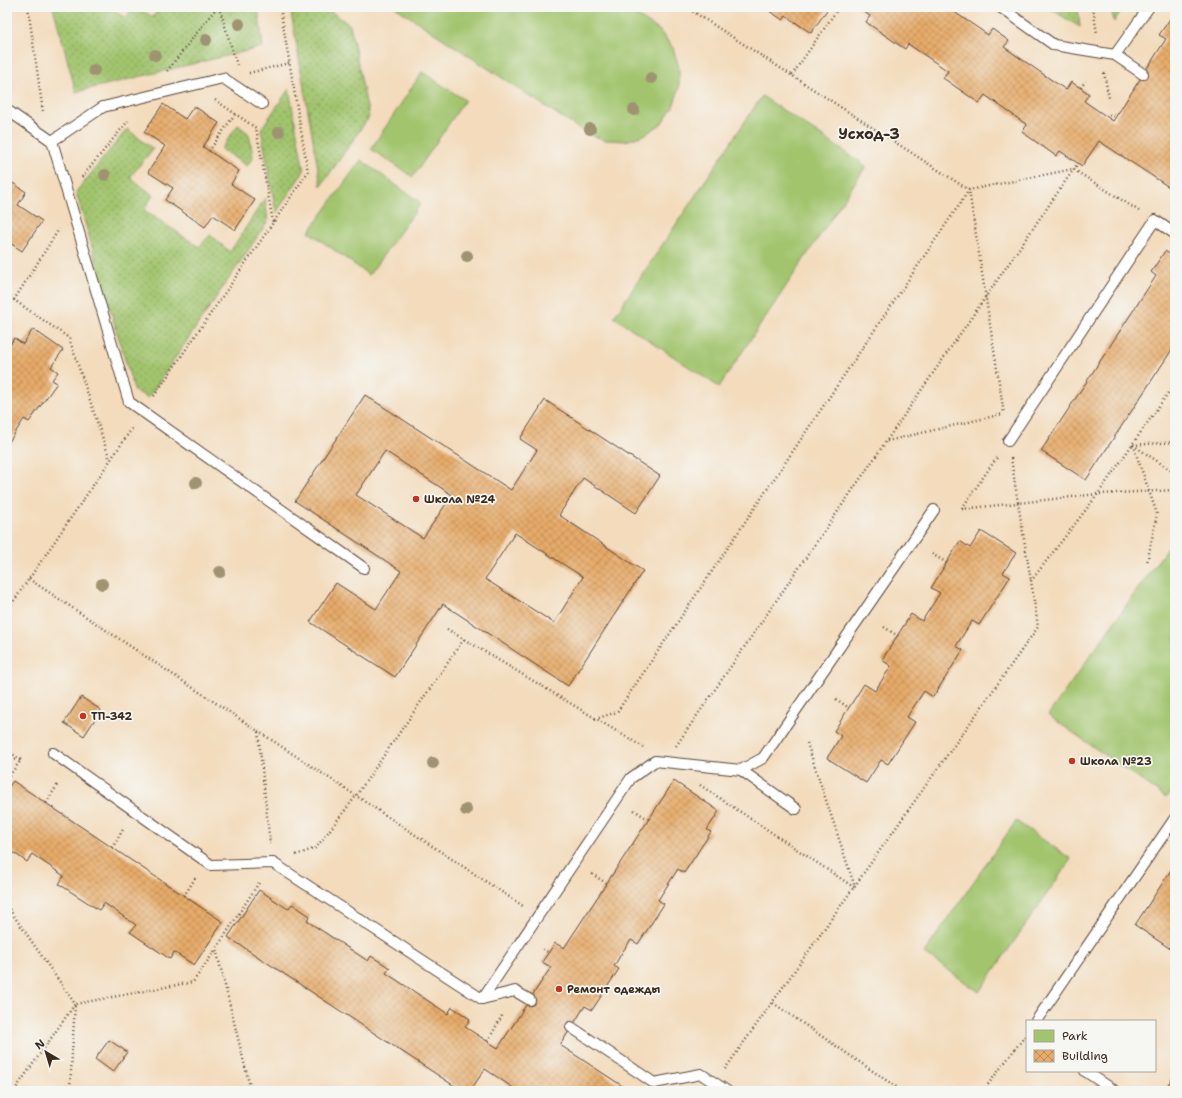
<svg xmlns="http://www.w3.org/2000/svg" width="1182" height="1098" font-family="'Shantell Sans',sans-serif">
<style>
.green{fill:url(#green-dots);stroke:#6e7746}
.pitch{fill:#a1c46d;stroke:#6e7746}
.building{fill:url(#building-cross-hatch);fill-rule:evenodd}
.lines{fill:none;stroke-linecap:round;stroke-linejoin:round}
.lane-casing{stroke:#574536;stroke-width:12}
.path{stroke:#574536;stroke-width:2.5;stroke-dasharray:1 3;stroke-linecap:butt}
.lane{stroke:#fff;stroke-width:10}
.tree{fill:#9f9372}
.poi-dot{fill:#c8321e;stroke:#f6f6f2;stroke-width:1.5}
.labels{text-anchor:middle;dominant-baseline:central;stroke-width:3.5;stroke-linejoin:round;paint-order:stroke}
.poi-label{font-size:11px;font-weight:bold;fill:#3b2a1e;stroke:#f6f6f2;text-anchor:start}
.district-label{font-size:15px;font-weight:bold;fill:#3b2a1e;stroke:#f6f6f2}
</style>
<defs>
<pattern id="green-dots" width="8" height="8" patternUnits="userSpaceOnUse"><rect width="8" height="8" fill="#a1c46d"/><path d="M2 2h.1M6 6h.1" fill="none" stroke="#849f59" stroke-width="1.8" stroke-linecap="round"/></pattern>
<pattern id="building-cross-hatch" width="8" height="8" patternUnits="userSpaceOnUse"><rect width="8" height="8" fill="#e7ac6b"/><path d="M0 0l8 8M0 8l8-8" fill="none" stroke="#bc8c57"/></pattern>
</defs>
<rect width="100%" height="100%" fill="#f6f6f2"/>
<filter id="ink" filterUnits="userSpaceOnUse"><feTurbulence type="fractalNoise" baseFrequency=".025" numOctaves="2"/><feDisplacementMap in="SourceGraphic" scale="8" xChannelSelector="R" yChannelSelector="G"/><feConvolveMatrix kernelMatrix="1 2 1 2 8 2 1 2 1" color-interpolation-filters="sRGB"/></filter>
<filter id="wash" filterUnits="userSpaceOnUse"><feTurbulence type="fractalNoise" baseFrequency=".012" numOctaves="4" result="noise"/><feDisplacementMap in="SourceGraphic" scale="16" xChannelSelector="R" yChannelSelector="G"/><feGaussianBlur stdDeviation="0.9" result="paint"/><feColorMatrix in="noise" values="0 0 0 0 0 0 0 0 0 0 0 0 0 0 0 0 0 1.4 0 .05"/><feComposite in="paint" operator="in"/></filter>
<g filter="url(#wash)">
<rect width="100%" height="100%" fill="#f3dbbc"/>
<g class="green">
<path d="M53 7H107L126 18 133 7H136L153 17 160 7H258L263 47 76 92Z"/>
<path d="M290 7H324L350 25 369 117 321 186Z"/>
<path d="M1047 7H1078L1080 27Z"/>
<path d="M1111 7H1123L1114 22Z"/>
<path d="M289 89 304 171 276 213 261 129Z"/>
<path d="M238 125 249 134 253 157 247 166 221 149Z"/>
<path d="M127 129 153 149 130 177 153 195 144 210 199 247 210 235 230 252 265 198 268 221 148 398 134 390 76 192Z"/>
</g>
<g class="pitch">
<path d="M395 7H623L659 30 673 48 679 68V88L673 107 661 124 644 135 626 141 605 140 587 134Z"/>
<path d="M422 72 465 100 413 177 371 149Z"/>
<path d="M762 96 866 166 719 387 614 317Z"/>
<path d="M361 160 421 203 369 275 309 232Z"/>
<path d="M1175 537V786L1166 798 1048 715Z"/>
<path d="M1016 821 1071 859 979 992 924 953Z"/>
</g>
<g id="blocks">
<g class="building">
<path d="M763 7H829L811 33 786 16 783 20Z"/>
<path d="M857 7H947L988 35 992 29 1002 36 1009 41 1004 47 1066 90 1071 82 1081 88 1089 94 1084 101 1113 121 1166 39 1159 35 1172 16 1175 18V191L1099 141 1082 166 1060 151 1056 156 1022 132 1027 125 985 95 979 103 943 78 948 71 908 44 905 49 866 22 870 16Z"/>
<path d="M163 104 185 119 194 106 219 123 203 147 239 171 231 184 255 200 235 230 213 215 205 227 165 200 173 188 148 172 165 146 144 132Z"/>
<path d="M7 179 26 192 18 205 42 221 22 251 7 241Z"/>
<path d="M1165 251 1173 256 1175 253V345L1086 480 1041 451 1156 276 1151 272Z"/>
<path d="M33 329 63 350 51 367 58 372 52 380 57 383 29 422 24 419 7 445V350L14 338 23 344Z"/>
<path d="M365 395 511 490 537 450 520 439 545 400 660 476 636 513 583 478 559 515 643 571 568 686 443 604 395 677 310 622 336 583 376 609 401 571 295 501ZM385 451 452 495 423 538 356 495ZM515 533 583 577 554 623 485 579Z"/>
<path d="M981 531 1016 553 1003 573 1010 577 979 625 972 621 956 646 963 650 933 697 924 691 907 717 915 722 888 764 881 760 866 783 827 758 841 736 834 731 864 684 875 691 891 666 882 660 911 614 922 621 940 593 931 588 960 541 970 548Z"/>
<path d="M81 697 101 710 84 736 64 723Z"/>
<path d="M13 781 223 922 194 965 174 952 170 959 130 932 136 925 104 903 99 910 59 884 64 876 32 854 27 862 7 848V789Z"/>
<path d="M674 781 719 811 707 830 711 832 684 873 678 869 658 900 664 904 638 944 631 940 623 951 614 966 619 969 592 1010 585 1006 560 1045 630 1091H518L485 1069 470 1091H462L228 937 259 890 288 909 292 904 310 916 307 921 368 961 371 956 390 968 386 973 448 1014 452 1007 470 1019 465 1027 498 1048 551 967 542 962 555 943 564 948Z"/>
<path d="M1175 864V952L1135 925Z"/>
<path d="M109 1040 127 1052 113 1072 95 1059Z"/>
<path d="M1175 1074V1091H1170L1166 1088Z"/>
</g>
</g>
</g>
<g filter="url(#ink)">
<use href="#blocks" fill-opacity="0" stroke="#574536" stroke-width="1"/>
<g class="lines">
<defs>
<g id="lane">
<path d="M1000 7 1054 45 1115 55 1143 74"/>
<path d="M1115 55 1149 7"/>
<path d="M7 110 52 141 129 402 364 568"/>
<path d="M52 141 103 107 223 78 262 104"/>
<path d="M1008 441 1155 220 1175 234"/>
<path d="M53 753 211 865 273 863 482 999 515 991 530 1000"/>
<path d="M741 770 796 809"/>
<path d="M482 999 631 778 655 761 741 770 763 758 934 510"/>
<path d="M1036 1021 1175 818"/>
<path d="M571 1027 654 1083 701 1074 727 1091"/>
<path d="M1085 1071 1115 1091"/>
</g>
</defs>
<use href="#lane" class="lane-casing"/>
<g class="path">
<path d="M28 7 43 112"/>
<path d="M219 7 237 65"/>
<path d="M686 7 969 190 1004 414"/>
<path d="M1093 7 1097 34"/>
<path d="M167 71 217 7"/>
<path d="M249 73 289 63"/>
<path d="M1104 73 1109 98"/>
<path d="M792 75 839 7"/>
<path d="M1081 88 1085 81"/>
<path d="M215 100 256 128 273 222"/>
<path d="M1109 115 1116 116"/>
<path d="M209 151 235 114"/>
<path d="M82 177 128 121"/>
<path d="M7 295 69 338 110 460"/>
<path d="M14 300 59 229"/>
<path d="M154 396 308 172 280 7"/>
<path d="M887 441 1003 414"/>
<path d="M1133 445 1157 514 1147 563"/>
<path d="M1133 445 1175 473"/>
<path d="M1133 445 1175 442"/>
<path d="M1011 458 1018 503 1098 494 1175 490"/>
<path d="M962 508 998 456"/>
<path d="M962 509 1018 503 1031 581"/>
<path d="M932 554 947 563"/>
<path d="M29 579 258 731 270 844"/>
<path d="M7 611 133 427"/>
<path d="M884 627 898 636"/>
<path d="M447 629 643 747"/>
<path d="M836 699 849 708"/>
<path d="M595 719 617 712 969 190 1073 169 1139 211"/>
<path d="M258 731 523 906"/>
<path d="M807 743 855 887"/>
<path d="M676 746 1078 163"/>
<path d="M7 750 21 760"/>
<path d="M7 759 20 760"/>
<path d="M7 779 21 760"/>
<path d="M700 785 855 888"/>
<path d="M46 803 58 784"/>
<path d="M634 810 648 819"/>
<path d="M112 848 124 828"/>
<path d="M296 855 316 848 356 796 464 639"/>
<path d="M592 874 606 883"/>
<path d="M184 896 196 877"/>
<path d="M7 906 75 1004 14 1091"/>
<path d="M543 949 549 953"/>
<path d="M773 1003 902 1091"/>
<path d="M488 1041 503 1014"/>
<path d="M725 1069 1038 627 1031 581 1098 494 1175 383"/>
<path d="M7 1088 11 1091"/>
<path d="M77 1091 70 1087 75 1004 193 982 216 949"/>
<path d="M251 1091 216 949 260 881"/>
<path d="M455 1091 457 1088"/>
<path d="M983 1091 1025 1036"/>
</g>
<use href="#lane" class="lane"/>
</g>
<g class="tree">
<circle cx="239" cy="24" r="6"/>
<circle cx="206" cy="40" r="6"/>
<circle cx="155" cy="55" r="6"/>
<circle cx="94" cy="70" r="6"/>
<circle cx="651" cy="78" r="6"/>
<circle cx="634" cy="110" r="6"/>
<circle cx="590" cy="129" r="6"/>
<circle cx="279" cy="132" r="6"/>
<circle cx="105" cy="175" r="6"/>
<circle cx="467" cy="256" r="6"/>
<circle cx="196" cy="483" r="6"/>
<circle cx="220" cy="572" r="6"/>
<circle cx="102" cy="584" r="6"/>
<circle cx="433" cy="763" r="6"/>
<circle cx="466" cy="810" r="6"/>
</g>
</g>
<g class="poi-dot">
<circle cx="416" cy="499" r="4"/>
<circle cx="83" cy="716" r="4"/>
<circle cx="1072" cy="761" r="4"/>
<circle cx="559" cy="989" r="4"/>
</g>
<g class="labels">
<g class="poi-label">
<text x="424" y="499">Школа №24</text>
<text x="91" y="716">ТП-342</text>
<text x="1080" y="761">Школа №23</text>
<text x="567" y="989">Ремонт одежды</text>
</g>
<g class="district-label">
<text x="869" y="134">Усход-3</text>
</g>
</g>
<rect width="1182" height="1098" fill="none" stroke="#f6f6f2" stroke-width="24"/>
<rect x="1026" y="1020" width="130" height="52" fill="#f6f6f2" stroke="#aba49d"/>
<rect x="1034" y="1030" width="20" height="12" fill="#a1c46d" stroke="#aba49d"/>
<text x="1062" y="1040" font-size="12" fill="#3b2a1e">Park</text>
<rect x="1034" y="1050" width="20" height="12" fill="url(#building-cross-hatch)" stroke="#aba49d"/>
<text x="1062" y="1060" font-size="12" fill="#3b2a1e">Building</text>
<g transform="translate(46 1052) rotate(322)" stroke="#f6f6f2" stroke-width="3" paint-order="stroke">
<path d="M0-3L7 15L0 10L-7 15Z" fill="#3b2a1e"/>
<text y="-6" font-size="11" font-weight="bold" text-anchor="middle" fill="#3b2a1e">N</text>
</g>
</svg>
